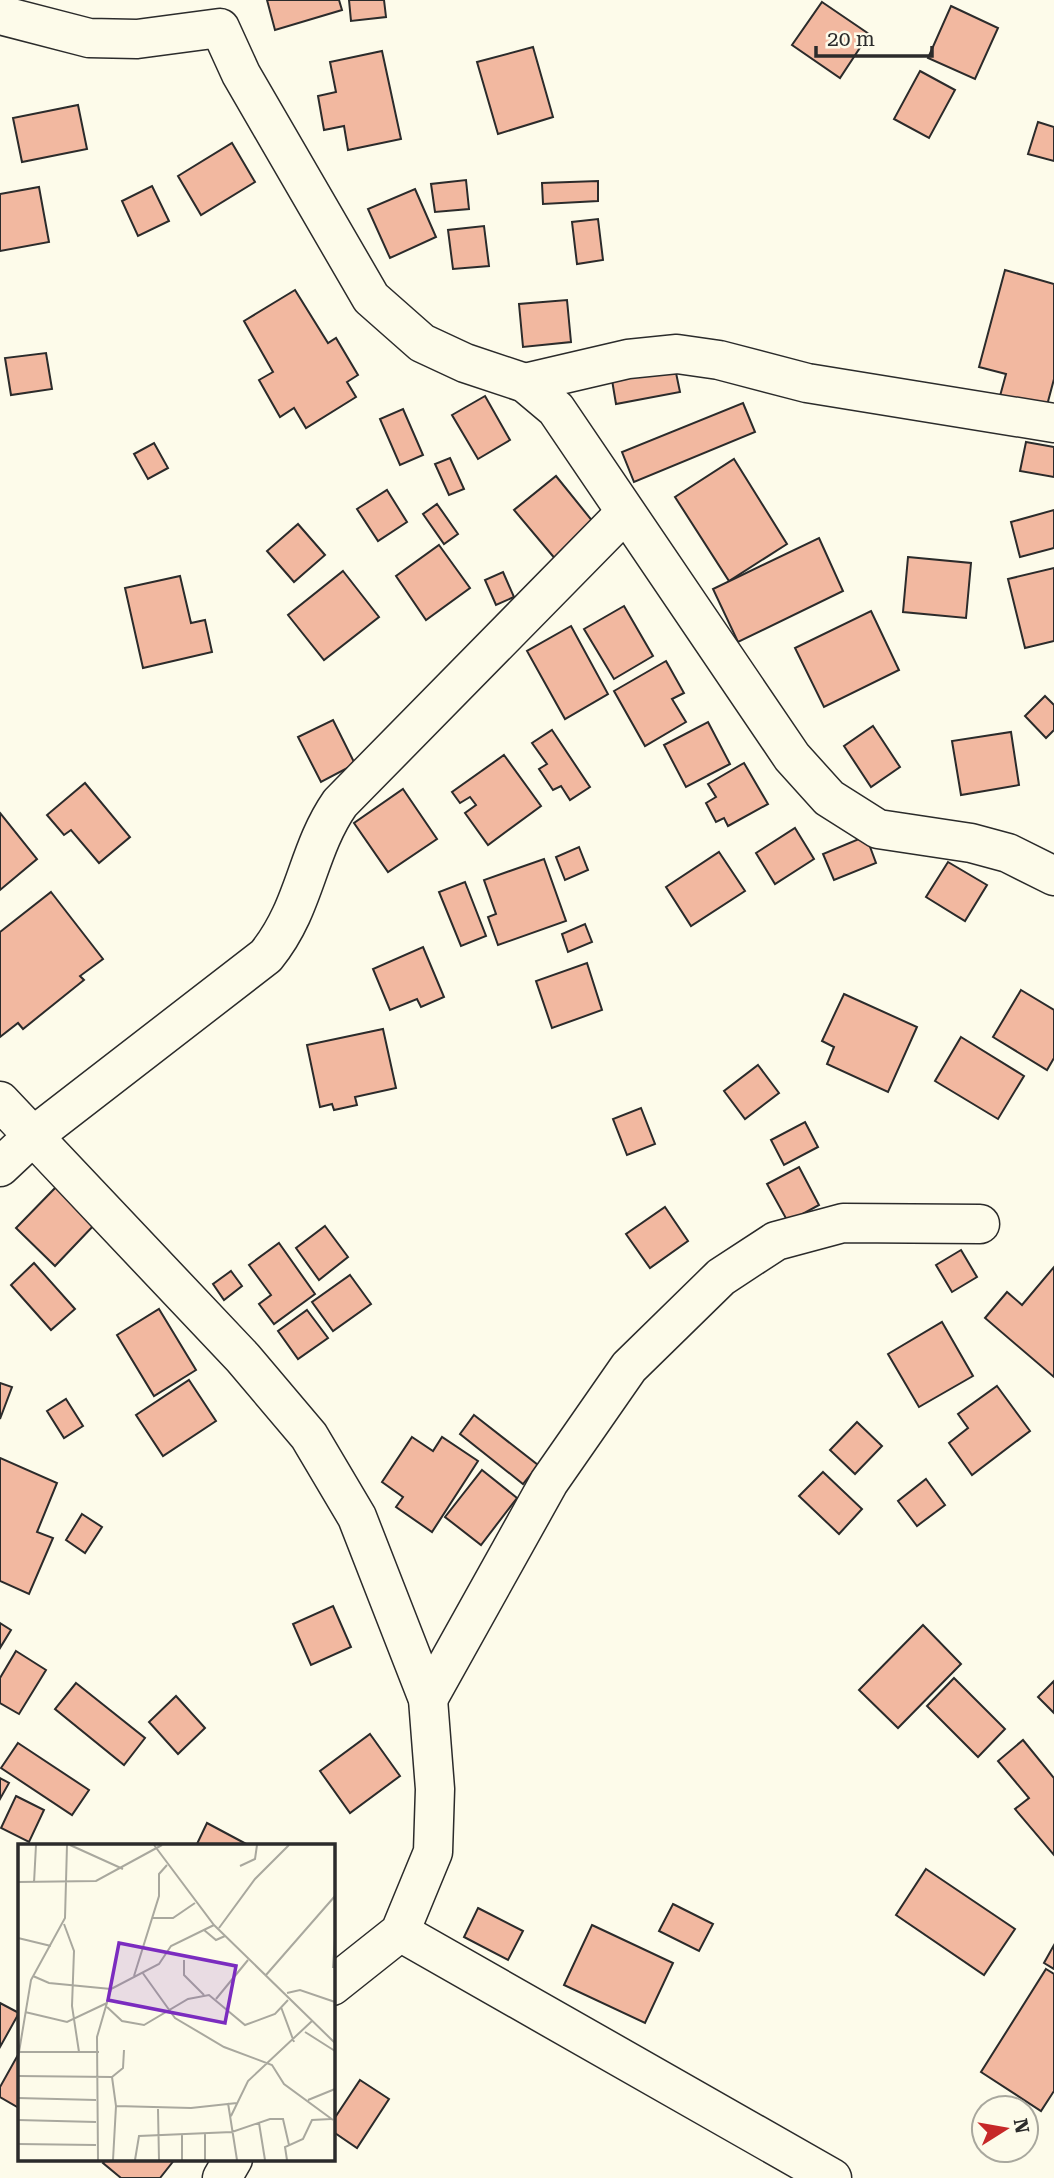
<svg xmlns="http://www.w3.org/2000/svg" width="1054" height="2178" font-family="'Roboto Serif',serif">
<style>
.building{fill:#f2b8a0;stroke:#2b2b2b;stroke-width:2}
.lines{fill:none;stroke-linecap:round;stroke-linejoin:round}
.minor-casing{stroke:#2b2b2b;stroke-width:41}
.minor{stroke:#fdfbea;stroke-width:38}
.inset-road{fill:none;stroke:#a9a89e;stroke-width:2}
.view{fill:#7b2cbf;fill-opacity:0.15;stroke:#7b2cbf;stroke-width:3.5}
.inset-edge{fill:none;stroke:#2b2b2b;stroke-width:3.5}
</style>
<rect width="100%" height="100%" fill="#fdfbea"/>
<g class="building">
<path d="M267 0H339L342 10 275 30Z"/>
<path d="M349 0H384L386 17 351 21Z"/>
<path d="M822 2 869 34 840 78 792 45Z"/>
<path d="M951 6 998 28 975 79 928 58Z"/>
<path d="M533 47 553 117 498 134 477 62Z"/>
<path d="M382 51 401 139 348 150 344 126 324 130 318 96 336 92 330 62Z"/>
<path d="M920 71 955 90 929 138 894 119Z"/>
<path d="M78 105 87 149 22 162 13 118Z"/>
<path d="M1038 122 1054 127V161L1028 154Z"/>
<path d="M232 143 255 182 201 215 178 176Z"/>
<path d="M466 180 469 209 435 212 431 184Z"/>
<path d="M598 181V201L543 204 542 183Z"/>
<path d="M152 186 169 221 138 236 122 201Z"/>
<path d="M39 187 49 242 0 251V194Z"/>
<path d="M415 189 436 237 390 258 368 209Z"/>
<path d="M598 219 603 260 577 264 572 222Z"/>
<path d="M484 226 489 266 453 269 448 230Z"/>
<path d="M1005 270 1054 284V379L1046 409 1000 396 1006 374 979 367Z"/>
<path d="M295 290 328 343 336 338 358 375 347 382 356 397 306 428 294 408 280 417 259 380 273 372 244 321Z"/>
<path d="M567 300 571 342 523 347 519 304Z"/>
<path d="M46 353 52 389 11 395 5 358Z"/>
<path d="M675 368 680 392 616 404 612 380Z"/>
<path d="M485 396 510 440 478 459 452 415Z"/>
<path d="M743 403 755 432 634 482 622 452Z"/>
<path d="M403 409 423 455 400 465 380 419Z"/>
<path d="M1026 442 1054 447V477L1020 471Z"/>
<path d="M154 443 168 468 148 479 134 454Z"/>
<path d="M450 458 464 489 449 495 435 464Z"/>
<path d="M734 459 787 544 729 581 675 497Z"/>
<path d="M556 476 598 528 557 561 514 510Z"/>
<path d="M387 490 407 522 378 541 357 509Z"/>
<path d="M437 504 458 534 444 544 423 514Z"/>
<path d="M1054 510V548L1020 557 1011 522Z"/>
<path d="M298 524 325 555 294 582 267 551Z"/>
<path d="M819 538 843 591 738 642 713 589Z"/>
<path d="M439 545 470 588 426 620 396 576Z"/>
<path d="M908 557 971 563 966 618 903 612Z"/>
<path d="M1054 568V641L1025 648 1008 579Z"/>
<path d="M343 571 379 617 324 660 288 615Z"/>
<path d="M503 572 514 597 496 605 485 580Z"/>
<path d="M180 576 191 623 205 620 212 652 143 668 125 588Z"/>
<path d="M624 606 653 656 614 679 584 629Z"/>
<path d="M871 611 899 670 824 707 795 648Z"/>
<path d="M571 626 608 694 565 719 527 651Z"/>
<path d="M666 661 684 693 672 699 686 722 645 746 614 691Z"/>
<path d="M1045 696 1054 705V730L1046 738 1025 716Z"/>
<path d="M333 720 355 764 321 782 298 737Z"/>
<path d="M708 722 730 764 686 787 664 745Z"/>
<path d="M873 726 900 767 871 787 844 746Z"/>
<path d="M552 730 590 787 570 800 561 786 553 790 539 769 547 764 532 743Z"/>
<path d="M1011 732 1019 785 961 795 952 741Z"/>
<path d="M504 755 541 806 488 845 465 813 476 805 470 797 460 803 452 792Z"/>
<path d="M744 763 768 804 728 826 724 818 716 822 706 803 716 797 708 784Z"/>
<path d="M85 783 130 837 99 863 71 830 64 835 47 815Z"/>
<path d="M403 789 437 839 388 872 354 823Z"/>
<path d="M0 813 37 859 0 890Z"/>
<path d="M795 828 814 859 775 884 756 853Z"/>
<path d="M866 836 876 863 834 880 823 854Z"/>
<path d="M579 847 588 870 565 880 556 857Z"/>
<path d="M719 852 745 891 691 926 666 887Z"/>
<path d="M544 859 566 921 498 945 488 917 496 914 484 880Z"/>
<path d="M948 862 987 885 965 921 926 897Z"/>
<path d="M465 882 486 936 461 946 439 892Z"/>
<path d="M51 892 103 959 80 976 84 980 23 1029 18 1023 0 1037V932Z"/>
<path d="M585 924 592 942 568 952 562 934Z"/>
<path d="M423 947 444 997 421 1007 417 999 390 1010 373 969Z"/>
<path d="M587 963 602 1010 552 1028 536 981Z"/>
<path d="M1021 990 1054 1010V1058L1047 1070 993 1037Z"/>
<path d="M844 994 917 1027 888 1092 827 1064 834 1047 822 1041Z"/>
<path d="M383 1029 396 1088 355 1097 357 1105 334 1110 332 1104 320 1107 307 1045Z"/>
<path d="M961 1037 1024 1076 998 1119 935 1081Z"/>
<path d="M758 1065 779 1093 745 1119 724 1091Z"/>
<path d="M641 1108 655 1144 627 1155 613 1119Z"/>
<path d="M805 1122 818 1147 784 1165 771 1140Z"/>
<path d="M799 1167 819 1205 788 1222 767 1184Z"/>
<path d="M57 1186 96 1223 55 1266 16 1228Z"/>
<path d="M665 1207 688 1241 650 1268 626 1234Z"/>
<path d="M325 1226 348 1257 319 1280 296 1248Z"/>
<path d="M279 1243 315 1294 274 1324 259 1304 271 1295 249 1265Z"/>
<path d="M961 1250 977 1277 952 1292 936 1265Z"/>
<path d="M34 1263 75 1309 51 1330 11 1285Z"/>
<path d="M1054 1267V1377L985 1318 1007 1292 1022 1305Z"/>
<path d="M231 1271 242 1286 224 1300 213 1284Z"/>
<path d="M350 1275 371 1304 333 1331 312 1302Z"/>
<path d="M159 1309 196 1370 154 1396 117 1335Z"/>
<path d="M307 1310 328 1338 298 1359 278 1331Z"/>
<path d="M942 1322 973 1376 919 1407 888 1354Z"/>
<path d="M189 1380 216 1421 163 1456 136 1415Z"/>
<path d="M0 1383 12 1387 0 1419Z"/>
<path d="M997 1386 1030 1431 972 1475 949 1443 968 1428 958 1414Z"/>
<path d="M66 1399 83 1426 64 1438 47 1411Z"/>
<path d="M474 1415 538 1465 523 1484 460 1434Z"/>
<path d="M857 1422 882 1446 855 1474 830 1450Z"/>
<path d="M412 1437 433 1451 442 1437 478 1461 432 1532 396 1507 403 1497 382 1482Z"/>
<path d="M0 1458 57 1483 37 1532 53 1538 29 1594 0 1581Z"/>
<path d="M482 1470 517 1498 481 1545 445 1517Z"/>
<path d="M823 1472 862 1509 839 1534 799 1496Z"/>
<path d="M926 1479 945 1505 917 1526 898 1501Z"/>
<path d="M82 1514 102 1527 85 1553 66 1540Z"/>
<path d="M333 1606 351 1647 311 1665 293 1624Z"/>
<path d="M0 1623 11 1630 0 1648Z"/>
<path d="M923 1625 961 1664 898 1728 859 1690Z"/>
<path d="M16 1651 46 1670 19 1714 0 1703V1678Z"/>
<path d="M954 1678 1005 1729 978 1757 927 1706Z"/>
<path d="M1054 1681V1713L1038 1697Z"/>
<path d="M76 1683 145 1738 124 1765 55 1709Z"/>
<path d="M176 1696 205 1728 178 1754 149 1722Z"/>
<path d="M370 1734 400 1776 350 1813 320 1771Z"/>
<path d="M1023 1740 1054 1778V1855L1015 1809 1029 1798 998 1761Z"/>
<path d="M18 1743 89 1790 72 1815 1 1768Z"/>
<path d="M0 1778 9 1783 0 1799Z"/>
<path d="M16 1796 44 1810 29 1842 1 1828Z"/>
<path d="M207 1823 250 1846H196Z"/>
<path d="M926 1869 1015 1929 984 1975 896 1915Z"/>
<path d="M673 1904 713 1924 699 1951 659 1931Z"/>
<path d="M478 1908 523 1931 508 1960 464 1937Z"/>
<path d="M592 1925 673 1963 645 2023 564 1985Z"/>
<path d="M1054 1945V1969L1044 1963Z"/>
<path d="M1046 1969 1054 1974V2091L1041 2111 981 2072Z"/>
<path d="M0 2003 19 2013 0 2047Z"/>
<path d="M19 2053V2108L0 2097V2087Z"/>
<path d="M360 2080 389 2099 357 2148 332 2131V2122Z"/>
<path d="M106 2159H175L160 2178H121L103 2163Z"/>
</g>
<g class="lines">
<defs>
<g id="minor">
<path d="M0 15 89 38 137 39 220 28 241 74 371 298 422 343 465 363 525 383 556 409 792 757 829 798 878 829 971 843 1008 853 1054 876"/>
<path d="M525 383 628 359 677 354 719 360 807 383 1054 423"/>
<path d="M0 1101 243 1358 309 1436 357 1517 428 1699 435 1789 433 1852 400 1932 332 1986"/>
<path d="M0 1167 32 1137 266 956C306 907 306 852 340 803L625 513"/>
<path d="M428 1699 549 1482 629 1367 721 1277 776 1241 843 1223 980 1224"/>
<path d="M400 1932 832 2178"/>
<path d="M222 2178 233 2159"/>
</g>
</defs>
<use href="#minor" class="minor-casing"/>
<use href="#minor" class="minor"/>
</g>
<g transform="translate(18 1844)">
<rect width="317" height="317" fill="#fdfbea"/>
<path class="inset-road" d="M52 1 105 25M136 1 196 81 317 199M222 22 237 15 239 1M0 38 78 37 144 1M16 39 18 1M134 74H155L177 59M46 80 56 107 54 162 61 208M201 84 237 35 271 1M186 86 198 96 207 92M0 94 33 102M166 116V131L186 151M315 124 317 95M124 128 157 174 206 203 254 221 266 240 315 276M248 131 317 52M15 132 31 139 93 145M116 132 141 52V30L149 21M269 149 282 146 317 158M198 155 230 116M89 163 104 177 126 181 170 155 191 151 227 181 257 170 270 156M263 163 276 198M7 168 49 178 89 159M287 188 317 207M1 208H81M0 214 13 136 47 74 49 1M0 232 94 233 105 224 106 206M94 233 98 262 95 316M0 254 78 256M290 256 317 245M210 259 219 316M98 262 173 264 219 259M140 265 141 316M213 272 230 237 294 177M0 276 78 278M241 279 247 316M187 290V316M164 291V316M0 300 78 301M80 316 79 193 93 145 141 120 153 102 196 81M117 316 121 292 214 288 252 275H265L271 301M269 316 267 303 285 295 294 276 313 275"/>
<path class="view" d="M101 99 218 122 207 179 90 156Z"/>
<rect width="317" height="317" class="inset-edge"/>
</g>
<g transform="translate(1005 2129) rotate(79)"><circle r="33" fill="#fdfbea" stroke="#a9a89e" stroke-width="2"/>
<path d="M0-5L12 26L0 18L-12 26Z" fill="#c62828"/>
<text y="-10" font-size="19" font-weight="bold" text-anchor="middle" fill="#2b2b2b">N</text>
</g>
<path d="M816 46v10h116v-10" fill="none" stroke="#2b2b2b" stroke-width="3.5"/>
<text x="827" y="46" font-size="21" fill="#2b2b2b" stroke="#fdfbea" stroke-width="5" paint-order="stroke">20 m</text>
</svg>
